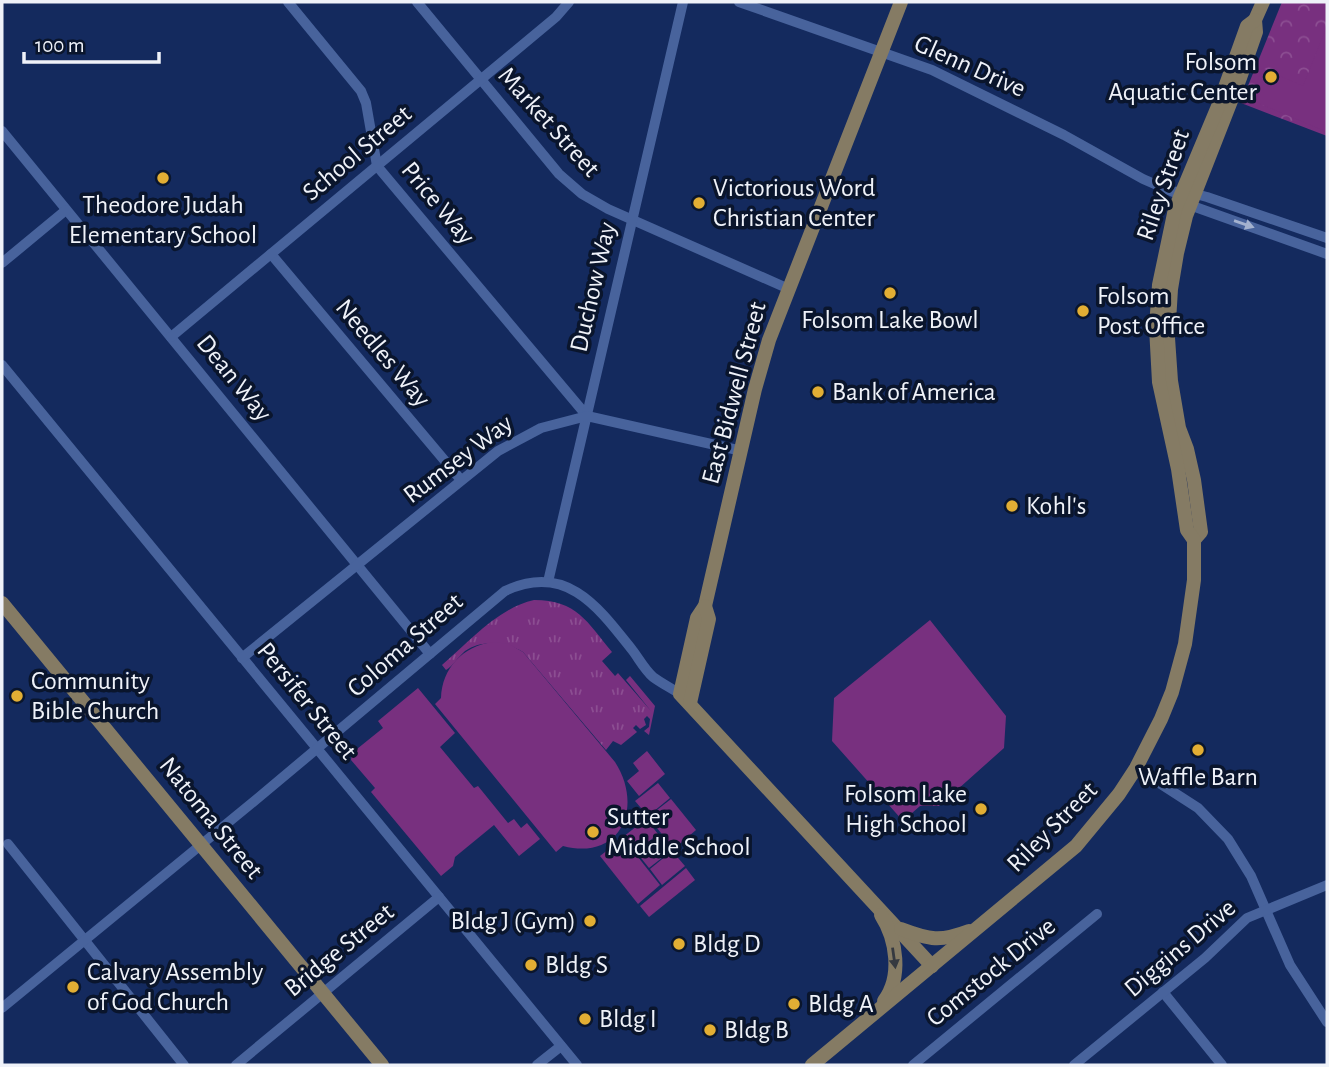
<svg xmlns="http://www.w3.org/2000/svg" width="1329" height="1067" font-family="'Alegreya Sans',sans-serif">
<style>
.grass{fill:url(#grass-tufts)}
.forest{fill:url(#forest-crowns)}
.pitch{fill:#78307f}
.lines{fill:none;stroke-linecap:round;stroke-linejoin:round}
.minor{stroke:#48639c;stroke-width:10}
.major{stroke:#857b64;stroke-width:14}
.oneway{fill:#a4b2cf}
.oneway2{fill:#353940}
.poi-dot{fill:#e2ae34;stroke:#0a152c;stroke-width:2.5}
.labels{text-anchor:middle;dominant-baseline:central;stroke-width:7;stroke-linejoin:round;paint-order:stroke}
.poi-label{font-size:26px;fill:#eff2f9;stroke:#0a152c;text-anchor:start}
.street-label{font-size:26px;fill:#eff2f9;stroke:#0a152c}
</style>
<defs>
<pattern id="grass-tufts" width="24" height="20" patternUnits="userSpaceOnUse" patternTransform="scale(1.75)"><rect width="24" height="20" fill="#78307f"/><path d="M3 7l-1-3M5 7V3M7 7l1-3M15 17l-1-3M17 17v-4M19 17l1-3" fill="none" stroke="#8c4e92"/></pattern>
<pattern id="forest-crowns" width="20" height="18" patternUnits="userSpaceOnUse" patternTransform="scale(1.75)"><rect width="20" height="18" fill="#78307f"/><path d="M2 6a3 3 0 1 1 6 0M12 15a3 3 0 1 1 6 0" fill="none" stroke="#8c4e92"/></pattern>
</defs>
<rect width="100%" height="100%" fill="#142a5e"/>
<path class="grass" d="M534 600C577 600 587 622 612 652L602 661 615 676 618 673 651 711 626 680 630 676 655 706 649 735 644 731 649 727 650 719 647 716 644 719 646 725 640 729 636 725 633 728 637 732 621 745 613 741 606 750 523 652C506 642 482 639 465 651 458 657 453 666 446 670L442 665C469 642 498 608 534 600Z"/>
<path class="forest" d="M1282 2H1327V136L1241 103Z"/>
<g class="pitch">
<path d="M1327 26V132L1251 100 1262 68 1303 86Z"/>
<path d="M930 620 1006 716 1004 748 939 806H920L903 821 832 741 834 698Z"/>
<path d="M493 642 509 644 523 652 615 762C644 807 621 861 563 846L556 852 435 704 441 698C442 668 463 646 493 642Z"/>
<path d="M418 688 455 733 440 747 474 788 478 786 508 823 514 819 521 828 527 823 540 839 519 856 494 825 455 857 453 866 441 876 371 792 375 788 351 760 352 753 383 728 378 721Z"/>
<path d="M647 751 665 774 639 796 627 781 639 771 633 763Z"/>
<path d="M658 783 670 798 648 816 635 801Z"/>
<path d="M671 799 696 830 674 849 648 817Z"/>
<path d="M646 819 658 834 636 852 623 837Z"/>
<path d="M659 835 672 850 649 868 637 853Z"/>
<path d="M623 838 660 885 638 904 600 856Z"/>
<path d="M672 851 685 866 662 885 650 869Z"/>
<path d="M686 868 695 880 649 917 640 906Z"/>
</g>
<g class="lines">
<g class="minor">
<path d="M288 2 361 91 366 103 377 166 587 416"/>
<path d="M417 2 559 174 582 194 608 209 789 289"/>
<path d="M739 2 932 70 1064 135 1143 179 1173 192 1184 191 1207 197 1327 238"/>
<path d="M2 131 430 654"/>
<path d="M1184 203 1327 254"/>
<path d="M271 254 461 480"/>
<path d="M2 263 66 210"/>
<path d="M171 337 556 17 569 2"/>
<path d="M2 365 577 1065"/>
<path d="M548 582 683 2"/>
<path d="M242 658 498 451 541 428 587 416 742 451"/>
<path d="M1136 768 1198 808 1228 839 1251 876 1290 965 1327 1022"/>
<path d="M8 844 184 1065"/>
<path d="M1163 992 1222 1065"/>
<path d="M2 1008 258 798 505 591C567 562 599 608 633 651 639 659 645 670 653 677 661 683 671 688 680 694"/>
<path d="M236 1065 439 897"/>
<path d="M537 1065 561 1046"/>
<path d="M913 1065 1097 914"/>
<path d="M1074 1065 1205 958 1247 918 1327 885"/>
</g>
<g class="major">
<path d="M901 2 769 340 755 389 705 606 697 618 680 694 932 966"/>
<path d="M1194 540 1201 532 1194 480 1187 449 1179 428 1171 381 1168 338 1171 289 1177 253 1186 216 1240 78 1256 32 1255 20 1263 2"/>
<path d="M2 603 382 1065"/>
<path d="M690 703 709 619 705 606"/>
<path d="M881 915C897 940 902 977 884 1001"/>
<path d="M901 929C930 940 940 942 969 931"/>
<path d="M812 1065 1076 846 1119 794 1136 768 1161 719 1172 692 1185 644 1194 580V540L1187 530 1178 469 1159 382 1156 327 1159 285 1175 209 1219 104 1247 26 1255 20"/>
</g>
</g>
<defs><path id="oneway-solid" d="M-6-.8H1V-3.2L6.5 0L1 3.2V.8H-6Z" transform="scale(1.75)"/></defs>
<use class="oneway" href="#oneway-solid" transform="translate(1244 224) rotate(19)"/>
<use class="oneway2" href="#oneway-solid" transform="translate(894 958) rotate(82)"/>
<g class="poi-dot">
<circle cx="1271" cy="77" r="7"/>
<circle cx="163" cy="178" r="7"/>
<circle cx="699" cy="203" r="7"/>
<circle cx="890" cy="293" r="7"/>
<circle cx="1083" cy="311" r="7"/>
<circle cx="818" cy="392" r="7"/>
<circle cx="1012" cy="506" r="7"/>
<circle cx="17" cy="696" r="7"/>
<circle cx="1198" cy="750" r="7"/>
<circle cx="981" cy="809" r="7"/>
<circle cx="593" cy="832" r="7"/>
<circle cx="590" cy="921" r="7"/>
<circle cx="679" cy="944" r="7"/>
<circle cx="531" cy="965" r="7"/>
<circle cx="73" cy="987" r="7"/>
<circle cx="794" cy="1004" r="7"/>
<circle cx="585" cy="1019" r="7"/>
<circle cx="710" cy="1030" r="7"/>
</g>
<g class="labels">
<g class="poi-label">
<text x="1257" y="62" text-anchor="end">Folsom<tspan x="1257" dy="30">Aquatic Center</tspan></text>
<text x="713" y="188">Victorious Word<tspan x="713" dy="30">Christian Center</tspan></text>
<text x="163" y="205" text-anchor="middle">Theodore Judah<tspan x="163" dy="30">Elementary School</tspan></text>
<text x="1097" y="296">Folsom<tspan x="1097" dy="30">Post Office</tspan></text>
<text x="890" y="320" text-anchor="middle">Folsom Lake Bowl</text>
<text x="832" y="392">Bank of America</text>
<text x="1026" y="506">Kohl's</text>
<text x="31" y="681">Community<tspan x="31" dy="30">Bible Church</tspan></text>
<text x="1198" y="777" text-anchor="middle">Waffle Barn</text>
<text x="967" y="794" text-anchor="end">Folsom Lake<tspan x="967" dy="30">High School</tspan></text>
<text x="607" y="817">Sutter<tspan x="607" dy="30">Middle School</tspan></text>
<text x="576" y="921" text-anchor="end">Bldg J (Gym)</text>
<text x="693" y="944">Bldg D</text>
<text x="545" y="965">Bldg S</text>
<text x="87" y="972">Calvary Assembly<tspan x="87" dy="30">of God Church</tspan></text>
<text x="808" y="1004">Bldg A</text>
<text x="599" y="1019">Bldg I</text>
<text x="724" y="1030">Bldg B</text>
</g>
<g class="street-label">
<text transform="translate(970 66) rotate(24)">Glenn Drive</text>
<text transform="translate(549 122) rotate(48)">Market Street</text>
<text transform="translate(357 153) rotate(-40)">School Street</text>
<text transform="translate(1163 185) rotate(-71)">Riley Street</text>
<text transform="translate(438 203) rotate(50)">Price Way</text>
<text transform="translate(593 287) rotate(-77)">Duchow Way</text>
<text transform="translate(383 353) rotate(50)">Needles Way</text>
<text transform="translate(234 378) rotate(51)">Dean Way</text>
<text transform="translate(734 393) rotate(-75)">East Bidwell Street</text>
<text transform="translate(458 459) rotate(-37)">Rumsey Way</text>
<text transform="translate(405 645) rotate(-41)">Coloma Street</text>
<text transform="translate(307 701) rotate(51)">Persifer Street</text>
<text transform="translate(211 818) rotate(51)">Natoma Street</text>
<text transform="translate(1052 827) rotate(-45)">Riley Street</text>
<text transform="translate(1180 948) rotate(-40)">Diggins Drive</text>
<text transform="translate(339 950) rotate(-39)">Bridge Street</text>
<text transform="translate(991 972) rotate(-39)">Comstock Drive</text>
</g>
</g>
<rect width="1329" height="1067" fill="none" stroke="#eff2f9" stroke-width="7"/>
<path d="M24 52v10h135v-10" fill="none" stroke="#eff2f9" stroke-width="3.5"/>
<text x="35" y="52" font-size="21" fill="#eff2f9" stroke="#0a152c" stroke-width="5" paint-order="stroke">100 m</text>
</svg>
